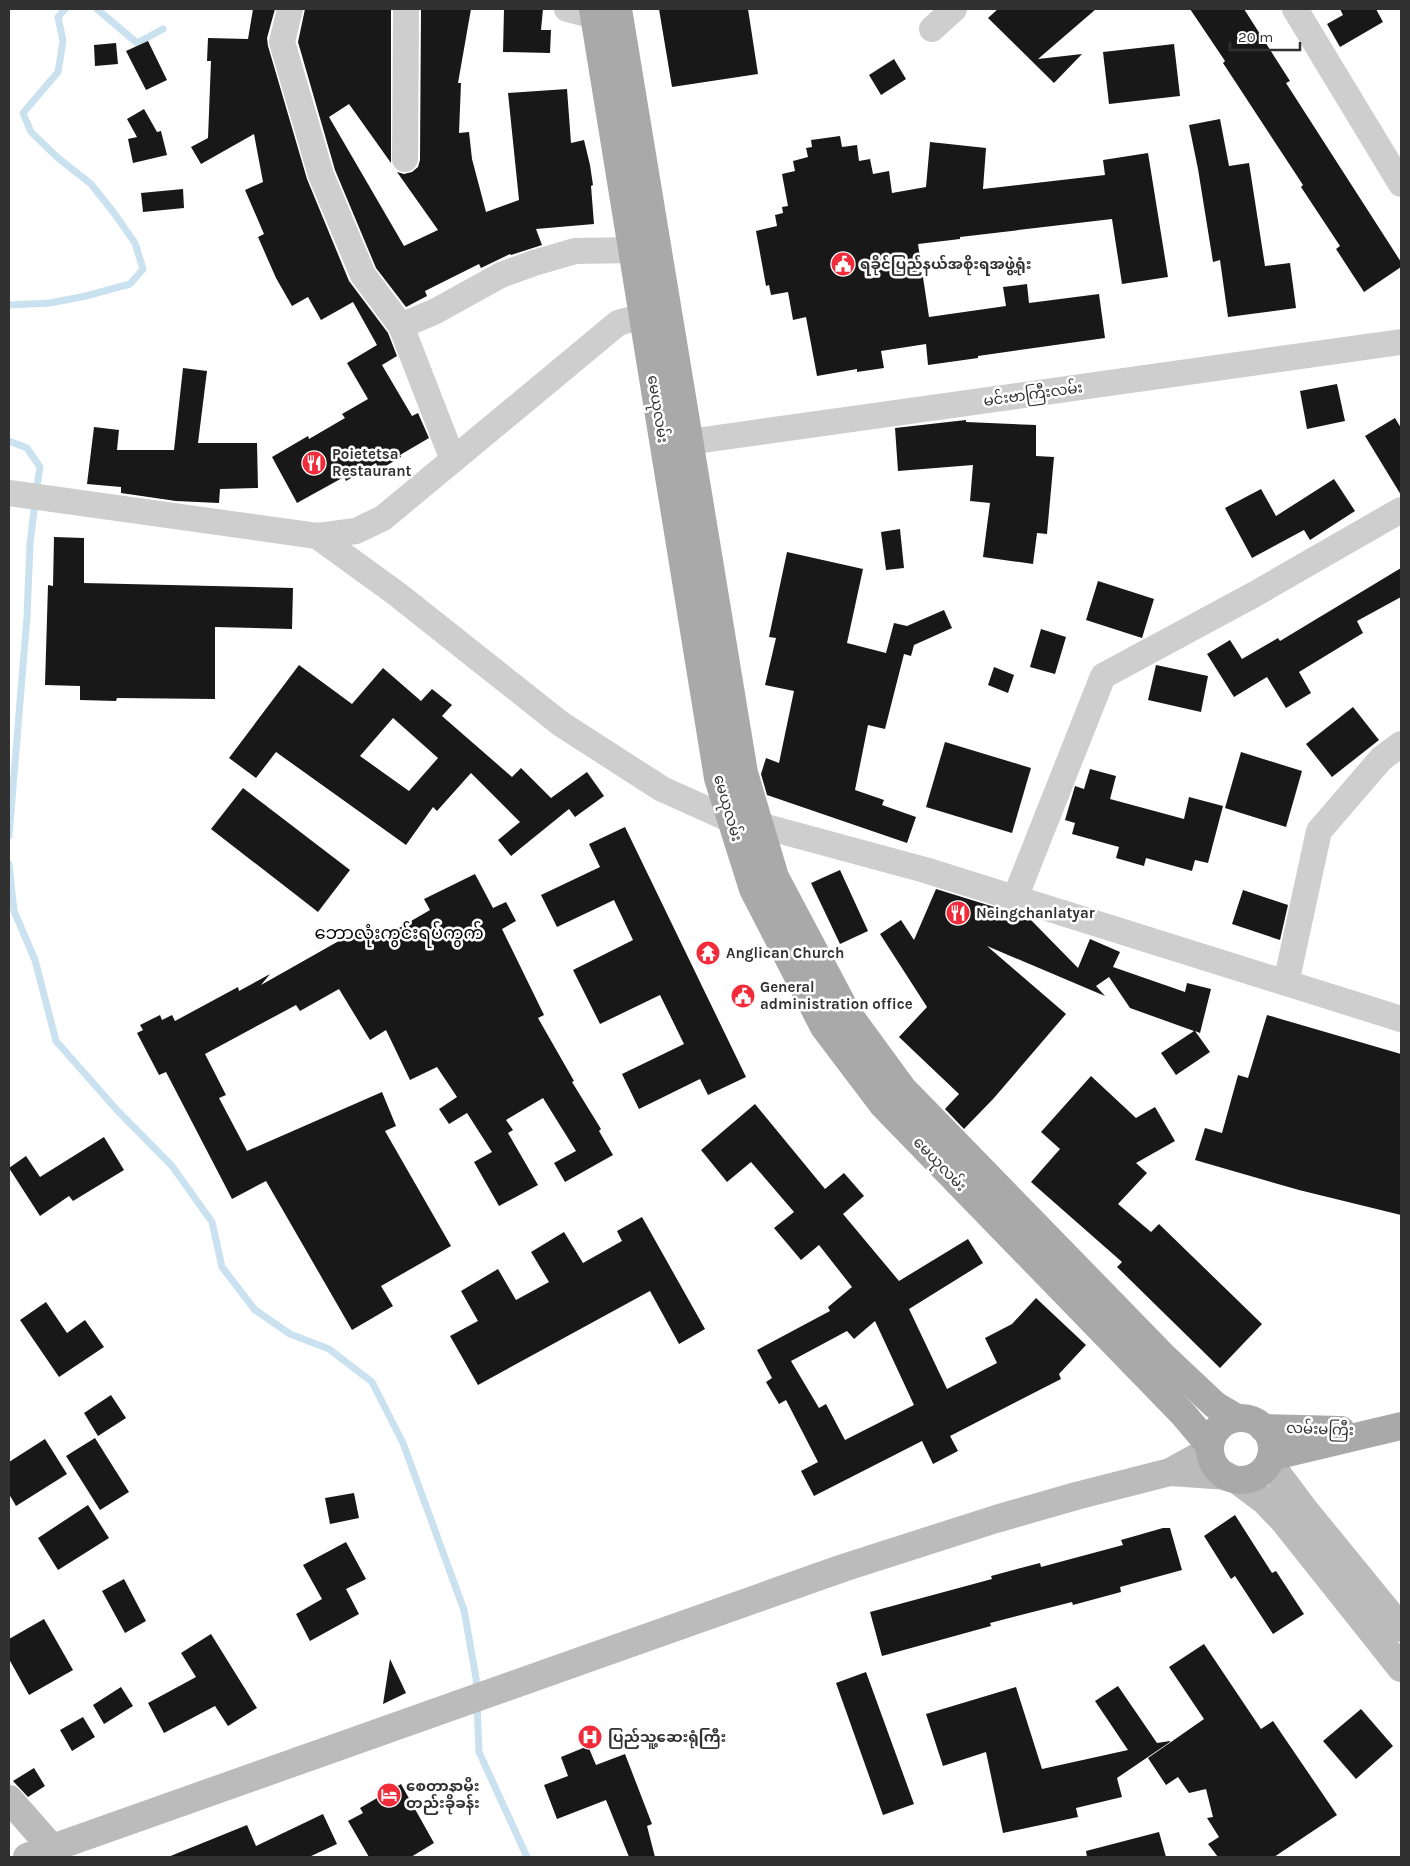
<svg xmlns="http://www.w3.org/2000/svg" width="1410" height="1866" font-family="Karla,'Noto Sans Myanmar',sans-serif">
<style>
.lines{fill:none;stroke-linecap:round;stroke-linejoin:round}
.stream{stroke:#cae1ef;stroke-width:7}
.building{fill:#181818;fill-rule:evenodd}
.street{stroke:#cecece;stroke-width:26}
.secondary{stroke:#bbb;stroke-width:28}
.primary{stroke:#a9a9a9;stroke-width:28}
.labels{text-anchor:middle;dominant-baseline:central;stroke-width:5;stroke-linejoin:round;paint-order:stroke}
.poi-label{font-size:15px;font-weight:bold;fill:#313131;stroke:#fff;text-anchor:start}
.street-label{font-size:15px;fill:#313131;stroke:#fff}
.quarter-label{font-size:18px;fill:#000;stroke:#fff}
</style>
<rect width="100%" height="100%" fill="#fff"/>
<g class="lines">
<g class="stream">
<path d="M97 9 137 43 163 29"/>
<path d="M9 305 50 303 86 296 130 284 143 269 135 243 114 213 91 184 58 158 31 132 23 113 58 72 63 41 58 17 65 9"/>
<path d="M9 441 27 448 40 467 36 492"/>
<path d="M9 836 27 617 30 544 35 502"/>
<path d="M9 864 14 911 35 960 56 1041 116 1109 172 1166 212 1222 222 1267 255 1310 290 1334 329 1349 372 1382 403 1443 464 1610 476 1678 477 1692"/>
<path d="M477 1703 479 1752 527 1857"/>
</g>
</g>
<g class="building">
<path d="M253 9H275L267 38 268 46 307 179 349 281 388 333 397 356 382 365 412 416 418 413 429 438 400 455 401 457 379 470 376 463 346 481 344 477 297 503 272 457 308 436 309 439 345 418 342 414 368 399 347 363 377 345 353 302 321 320 308 297 292 306 276 278 258 237 264 234 245 190 263 182 254 134 201 164 191 147 208 138 211 61H207L208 38 248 39Z"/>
<path d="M305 9H391V163L349 104 329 117 404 246 438 230 397 172 404 174 412 172 418 167 420 160 421 9H471L458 83H461L459 133 469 132 472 159 486 212 519 200 508 93 567 89 571 143 584 140 590 165 593 185 591 186 594 224 536 229 542 245 511 255 510 254 481 268 479 264 425 291 427 296 406 307 376 268 335 170 298 42Z"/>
<path d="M504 9H543L541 30H551L550 53 503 52Z"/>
<path d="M659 9H748L758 74 672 87Z"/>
<path d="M998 9H1096L1038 59 1082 54 1054 83 988 18Z"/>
<path d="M1190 9H1244L1290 81 1286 83 1401 262V267L1364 292 1336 249 1340 246 1301 187 1303 185 1223 63 1225 61Z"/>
<path d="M1340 9H1376L1383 22 1340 47 1327 24 1343 15Z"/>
<path d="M148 41 167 80 146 90 126 51Z"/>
<path d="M116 43 118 64 95 66 94 45Z"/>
<path d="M1174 44 1180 96 1109 104 1103 52Z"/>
<path d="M894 59 906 79 881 95 869 75Z"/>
<path d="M144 109 157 132 161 131 167 155 133 163 128 139 137 137 127 119Z"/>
<path d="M1220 119 1229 166 1249 163 1265 266 1290 263 1296 308 1228 317 1220 260 1213 262 1198 169 1189 125Z"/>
<path d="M840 136 842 147 857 145 859 161 870 159 873 174 889 171 892 193 926 187 930 142 986 148 983 189 1105 175 1103 160 1148 153 1168 277 1122 284 1112 219 960 237V239L918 244 929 317 1006 306 1003 287 1027 284 1029 303 1099 294 1105 338 978 356V358L928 365 926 344 881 351 884 368 857 372V369L817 376 806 317 793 320 788 292 771 295 769 285 766 286 756 231 777 226 775 215 783 213 782 207 788 206 782 174 795 171 793 161 808 157 806 148 812 147 811 140Z"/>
<path d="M183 189 184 208 143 212 141 193Z"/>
<path d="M183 368 207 371 198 443H257L258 488 220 489 219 503 176 501 121 493V487L87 484 94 427 119 430 117 450H174Z"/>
<path d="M1337 384 1345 421 1307 429 1300 391Z"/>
<path d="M1395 418 1401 428V495L1365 436Z"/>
<path d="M966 420V422L1036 425V456L1054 457 1047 534 1037 533 1033 564 983 557 990 503 970 501 973 465 898 471 895 428Z"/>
<path d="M1334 479 1355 511 1310 540 1304 530 1252 558 1225 508 1261 489 1276 516Z"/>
<path d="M900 529 904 568 886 570 881 532Z"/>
<path d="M54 537 84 538V583L293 588 292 629 215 627V699L117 698 116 701 80 700V686L45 685 48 585 53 586Z"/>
<path d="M787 552 863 569 847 643 886 653 894 623 907 626 944 610 952 628 914 645 911 656 904 654 885 729 868 725 855 790 884 800 882 805 916 817 907 843 767 795 761 774 766 758 779 763 794 691 765 685 776 638 769 637Z"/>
<path d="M1401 568V597L1357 621 1363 633 1299 672 1311 693 1286 708 1267 677 1234 697 1207 654 1230 640 1242 659 1278 638 1280 641Z"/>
<path d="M1098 581 1154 599 1142 638 1086 620Z"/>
<path d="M1041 629 1066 637 1055 674 1030 667Z"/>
<path d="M299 665 352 704 383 668 421 701 432 689 452 705 442 716 512 777 521 768 551 798 587 772 604 796 575 817 569 809 511 856 498 840 520 822 471 773 437 811 433 807 406 845 276 752 256 778 229 758ZM393 718 438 758 409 791 360 756Z"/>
<path d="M1156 665 1208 676 1201 712 1148 700Z"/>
<path d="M994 667 1014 675 1008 693 988 685Z"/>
<path d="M1353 707 1379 740 1332 777 1306 744Z"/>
<path d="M945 742 1031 768 1012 833 926 807Z"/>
<path d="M1241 752 1302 771 1286 827 1225 808Z"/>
<path d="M1090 769 1116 776 1110 799 1184 819 1189 797 1223 806 1208 863 1195 860 1192 871 1146 858 1144 866 1116 858 1119 847 1072 834 1075 823 1065 820 1075 786 1084 789Z"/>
<path d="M243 788 350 870 318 912 211 829Z"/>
<path d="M625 827 746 1077 708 1095 700 1079 639 1109 622 1074 684 1044 660 995 600 1024 573 970 633 940 614 900 557 927 541 895 600 867 589 844Z"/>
<path d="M840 870 868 931 840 944 811 883Z"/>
<path d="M475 874 493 908 506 902 516 921 502 929 544 1015 538 1018 574 1081 572 1082 601 1129 599 1131 613 1155 565 1182 554 1163 576 1151 543 1098 506 1120 513 1130 508 1133 538 1185 499 1206 474 1162 492 1152 467 1113 449 1124 439 1109 457 1097 437 1067 410 1080 386 1030 370 1040 339 989 300 1011 296 1005 205 1054 226 1095 219 1098 247 1151 382 1092 396 1126 385 1131 451 1246 381 1286 393 1306 352 1330 266 1181 232 1199 166 1072 159 1075 137 1033 143 1030 140 1025 160 1015 162 1020 172 1015 175 1021 238 987 239 991 270 974 261 985 360 929H367L375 942 430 910 424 899Z"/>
<path d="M936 889 1004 910 1022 918 1024 917 1030 919 1078 968 1090 939 1120 952 1113 967 1185 992 1187 983 1211 989 1200 1033 1195 1031 1210 1052 1176 1075 1161 1053 1194 1031 1130 1008 1109 977 1096 986 1105 996 987 946 1066 1014 994 1098 964 1129 945 1109 959 1094 899 1037 927 1007 880 934 901 920 914 940Z"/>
<path d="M1243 890 1288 905 1280 940 1232 924Z"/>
<path d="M1267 1015 1401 1054V1215L1299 1190 1195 1160 1205 1128 1222 1133 1238 1075 1248 1078Z"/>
<path d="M1091 1076 1136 1118 1155 1107 1175 1141 1136 1163 1147 1173 1118 1204 1151 1232 1159 1224 1262 1324 1220 1368 1117 1267 1122 1262 1031 1182 1060 1149 1041 1132Z"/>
<path d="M755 1104 825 1189 844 1173 864 1196 843 1214 899 1281 968 1239 983 1263 909 1309 947 1389 997 1363 985 1338 1012 1324 1036 1298 1086 1345 1059 1374 1061 1379 950 1436 958 1451 933 1464 922 1441 814 1496 801 1471 818 1462 786 1400 779 1404 766 1382 772 1378 757 1350 830 1311 828 1307 852 1287 819 1245 801 1260 774 1228 794 1212 751 1162 727 1182 701 1150ZM875 1321 914 1405 845 1440 826 1404 819 1408 791 1361 847 1331 854 1339Z"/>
<path d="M104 1137 124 1170 73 1201 69 1196 40 1216 9 1168 26 1156 40 1177Z"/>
<path d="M642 1217 705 1329 679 1344 650 1291 478 1385 450 1336 478 1321 461 1291 498 1269 516 1300 549 1282 531 1252 564 1232 583 1263 622 1241 617 1231Z"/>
<path d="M46 1302 67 1333 85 1320 104 1347 59 1377 20 1320Z"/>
<path d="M111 1395 126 1418 98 1436 84 1413Z"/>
<path d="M95 1438 129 1492 100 1510 66 1456Z"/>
<path d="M45 1439 67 1474 16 1506 9 1494V1462Z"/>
<path d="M354 1493 359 1518 330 1524 325 1498Z"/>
<path d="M88 1505 109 1538 58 1570 38 1538Z"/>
<path d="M1235 1515 1272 1573 1276 1571 1304 1614 1273 1634 1235 1576 1231 1579 1204 1536Z"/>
<path d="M1163 1528H1170L1182 1570 1120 1587 1121 1592 1073 1605 1072 1602 990 1623 991 1626 882 1656 870 1612 992 1579 991 1576 1040 1563 1041 1567 1123 1545 1121 1540Z"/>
<path d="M346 1542 366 1579 346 1589 359 1614 310 1641 296 1614 322 1599 303 1565Z"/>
<path d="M124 1579 146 1621 125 1633 102 1591Z"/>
<path d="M44 1619 73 1670 29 1695 9 1659V1639Z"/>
<path d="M211 1634 257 1708 228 1726 215 1706 164 1733 148 1703 196 1677 181 1653Z"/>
<path d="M1204 1644 1261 1729 1273 1721 1337 1815 1274 1857H1218L1208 1844 1219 1837 1207 1818 1213 1817 1206 1789 1189 1793 1178 1777 1166 1785 1148 1758 1204 1719 1169 1667Z"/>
<path d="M390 1659 406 1693 383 1704Z"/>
<path d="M866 1672 914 1804 883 1815 836 1683Z"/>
<path d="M1118 1686 1157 1743 1170 1741V1742L1117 1778 1122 1797 1076 1808 1078 1817 1003 1833 986 1752 943 1766 926 1714 1016 1687 1042 1769 1128 1750 1095 1701Z"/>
<path d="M121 1687 133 1706 104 1724 93 1705Z"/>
<path d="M1361 1709 1393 1746 1356 1779 1323 1741Z"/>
<path d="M83 1717 95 1737 72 1751 60 1730Z"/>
<path d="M588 1746 596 1765 625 1754 652 1824 647 1826 655 1857H629L606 1800 557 1819 544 1785 568 1776 561 1757Z"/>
<path d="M34 1768 45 1786 28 1797 13 1781Z"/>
<path d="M401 1784 434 1843 411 1857H369L348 1821 363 1813 360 1808Z"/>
<path d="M323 1814 337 1844 309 1857H168L247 1825 256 1846Z"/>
<path d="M1159 1832 1166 1857H1087L1086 1851Z"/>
</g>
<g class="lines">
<g class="street">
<path d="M290 9 282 42 321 175 363 275 401 326 436 311 501 275 534 263 575 251 632 250"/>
<path d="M567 9 594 16"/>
<path d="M1295 9 1401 184"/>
<path d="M932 29 954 9"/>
<path d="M405 159 406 9"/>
<path d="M401 326 453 460"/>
<path d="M667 443 689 442 1401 342"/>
<path d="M9 493 317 536 356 531 383 518 618 323 643 316"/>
<path d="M317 536 397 594 561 724 662 789 731 820 759 825 925 870 1401 1019"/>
<path d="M1015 898 1103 676 1255 594 1401 510"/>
<path d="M1286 983 1319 831 1381 759 1401 744"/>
</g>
<g class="secondary">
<path d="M1270 1460 1279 1476 1303 1508 1401 1628"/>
<path d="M1171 1472 1227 1476"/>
<path d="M1237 1480 1265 1501 1284 1521 1401 1668"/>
<path d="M9 1799 52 1848"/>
<path d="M27 1857 843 1568 996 1519 1076 1496 1170 1472 1210 1450"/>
</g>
<g class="primary">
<path d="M593 9 718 778 753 889 824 1027 883 1105 1183 1414 1210 1446"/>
<path d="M618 9 744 773 775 877 846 1011 903 1089 1165 1358 1215 1405 1237 1418"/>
<circle cx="1241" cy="1449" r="31"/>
<path d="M1263 1428 1341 1430"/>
<path d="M1271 1457 1401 1426"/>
</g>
</g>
<defs>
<symbol id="civic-disc" viewBox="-11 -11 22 22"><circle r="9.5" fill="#f12b3a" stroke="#fff"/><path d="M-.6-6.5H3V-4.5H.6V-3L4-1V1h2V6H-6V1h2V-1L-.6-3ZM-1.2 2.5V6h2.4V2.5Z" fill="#fff"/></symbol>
<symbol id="restaurant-disc" viewBox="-11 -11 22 22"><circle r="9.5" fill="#f12b3a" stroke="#fff"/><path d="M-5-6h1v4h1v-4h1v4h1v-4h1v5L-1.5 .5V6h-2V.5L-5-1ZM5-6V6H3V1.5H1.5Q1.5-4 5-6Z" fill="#fff"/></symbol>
<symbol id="temple-disc" viewBox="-11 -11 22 22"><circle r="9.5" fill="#f12b3a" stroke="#fff"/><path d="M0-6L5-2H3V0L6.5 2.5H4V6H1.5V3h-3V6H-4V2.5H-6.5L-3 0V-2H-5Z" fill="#fff"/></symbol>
<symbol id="hospital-disc" viewBox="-11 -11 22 22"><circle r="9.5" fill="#f12b3a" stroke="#fff"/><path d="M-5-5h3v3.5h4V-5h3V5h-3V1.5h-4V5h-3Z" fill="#fff"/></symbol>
<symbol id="hotel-disc" viewBox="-11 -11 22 22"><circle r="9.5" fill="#f12b3a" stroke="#fff"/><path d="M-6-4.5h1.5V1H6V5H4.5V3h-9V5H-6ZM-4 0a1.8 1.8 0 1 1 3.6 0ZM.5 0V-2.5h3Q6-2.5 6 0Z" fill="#fff"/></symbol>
</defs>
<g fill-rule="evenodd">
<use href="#civic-disc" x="829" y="250" width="28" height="28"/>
<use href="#restaurant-disc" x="300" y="449" width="28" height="28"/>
<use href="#restaurant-disc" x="944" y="899" width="28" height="28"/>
<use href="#temple-disc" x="694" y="939" width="28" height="28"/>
<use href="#civic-disc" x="729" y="982" width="28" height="28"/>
<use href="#hospital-disc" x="576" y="1723" width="28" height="28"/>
<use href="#hotel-disc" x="375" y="1781" width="28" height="28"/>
</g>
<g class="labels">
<g class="poi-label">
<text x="860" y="264">ရခိုင်ပြည်နယ်အစိုးရအဖွဲ့ရုံး</text>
<text x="332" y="454">Poietetsa<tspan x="332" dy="17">Restaurant</tspan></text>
<text x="976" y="913">Neingchanlatyar</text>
<text x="726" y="953">Anglican Church</text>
<text x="760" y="987">General<tspan x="760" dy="17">administration office</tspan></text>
<text x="608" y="1737">ပြည်သူ့ဆေးရုံကြီး</text>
<text x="406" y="1786">စေတာနာမိုး<tspan x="406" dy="17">တည်းခိုခန်း</tspan></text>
</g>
<g class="street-label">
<text transform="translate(1033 394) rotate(-8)">မင်းဗာကြီးလမ်း</text>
<text transform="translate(658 409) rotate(81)">မေယုလမ်း</text>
<text transform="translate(728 808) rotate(74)">မေယုလမ်း</text>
<text transform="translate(940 1164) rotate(46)">မေယုလမ်း</text>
<text transform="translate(1320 1429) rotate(2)">လမ်းမကြီး</text>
</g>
<g class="quarter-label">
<text x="399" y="933">ဘောလုံးကွင်းရပ်ကွက်</text>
</g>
</g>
<rect width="1410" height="1866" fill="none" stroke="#313131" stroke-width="20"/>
<path d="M1230 42v8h70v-8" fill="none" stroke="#313131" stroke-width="2.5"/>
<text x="1238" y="42" font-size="15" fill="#313131" stroke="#ffffff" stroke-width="4" paint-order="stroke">20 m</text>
</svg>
